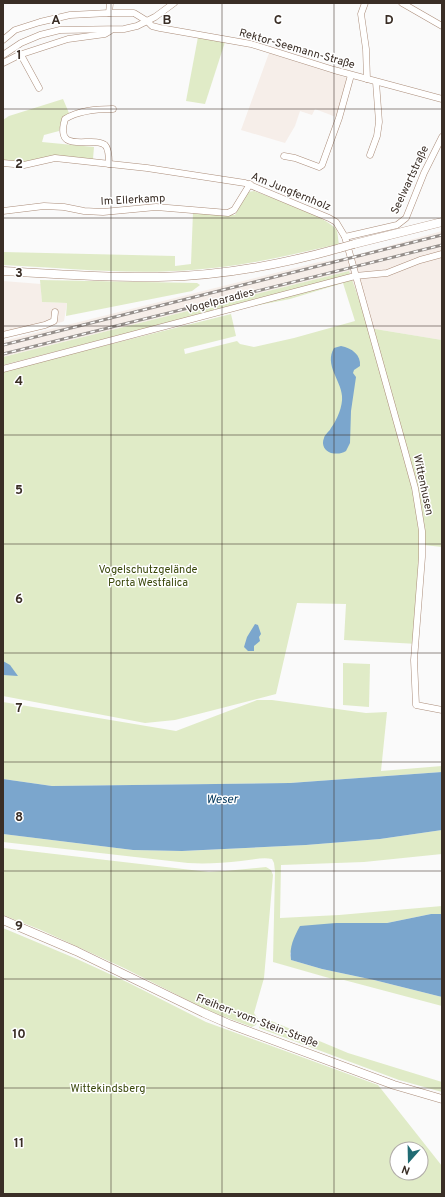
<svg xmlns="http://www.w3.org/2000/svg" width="445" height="1197" font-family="Overpass,sans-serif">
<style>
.built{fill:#f6eee9}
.green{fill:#e0ebc7;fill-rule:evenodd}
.water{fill:#7ba6cd}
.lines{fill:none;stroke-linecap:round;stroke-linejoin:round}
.minor-casing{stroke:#ab8d7a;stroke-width:7}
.major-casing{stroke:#ab8d7a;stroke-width:9}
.minor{stroke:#fff;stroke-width:6}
.major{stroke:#fff;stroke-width:8}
.rail-casing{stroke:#948e8a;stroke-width:3}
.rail{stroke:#fff;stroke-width:1.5;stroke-dasharray:4.5;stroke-linecap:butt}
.major-bridge-casing{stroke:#ab8d7a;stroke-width:9;stroke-linecap:butt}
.major-bridge{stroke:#fff;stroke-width:8}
.grid{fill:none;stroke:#3a2e26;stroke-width:1;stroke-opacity:0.55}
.labels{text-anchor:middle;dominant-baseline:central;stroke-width:3;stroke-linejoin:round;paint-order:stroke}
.street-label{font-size:11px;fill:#3a2e26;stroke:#fff}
.park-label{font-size:11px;fill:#39470a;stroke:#fff}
.water-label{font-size:12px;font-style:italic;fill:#00365b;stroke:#fff}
.grid-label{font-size:13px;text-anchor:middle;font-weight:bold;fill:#3a2e26;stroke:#fff;stroke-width:3;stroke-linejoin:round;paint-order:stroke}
</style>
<rect width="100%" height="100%" fill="#fafafa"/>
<g class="built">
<path d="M269 53 347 78 336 117 315 109 312 115 300 111 295 126 285 143 241 130Z"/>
<path d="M442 231V340L369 328 349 271 3 357V341L319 262 345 258Z"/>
<path d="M3 281 41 284 42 302 67 303 64 321 62 322 3 337Z"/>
</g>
<g class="green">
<path d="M198 37 225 42 205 104 186 101Z"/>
<path d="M63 99 69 113 62 119 59 131 44 135 42 142 94 147 93 159 54 155 23 163 3 161V120L9 116Z"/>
<path d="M254 191C270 197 327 217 336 229 338 232 338 240 339 244 290 255 242 267 192 270 129 275 66 268 3 265V252L175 256V266L191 264 193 212 235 215 248 192Z"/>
<path d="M349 271 369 328 442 340V547L424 545 418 644 344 640 346 604 297 603 276 694 175 720 145 723 3 696V371L231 314 236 336 184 349 185 354 237 341 240 344 254 347 294 338 355 321 343 283 290 299 171 322 3 365V357Z"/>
<path d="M40 280 197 283 200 285 192 291 66 316 67 303 42 302Z"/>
<path d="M343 663 370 664 369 707 343 705Z"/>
<path d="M257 700H272L366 713 387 712 381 771 442 766V772L290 783 52 786 3 779V702L176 731Z"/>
<path d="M442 830V854L364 862 281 865 280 918 339 915 442 906V914H431L387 923H336L290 953 291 960 322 969 374 980 442 997V1006L344 980H336L273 962 275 871 274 863 272 859C262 857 252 860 241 861 223 863 206 864 188 863L3 842V834L133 850 183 851 306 845 380 839Z"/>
<path d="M3 848 209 872 225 871 266 867 271 870 273 875 264 978 254 1013 258 1019 256 1025 252 1027 209 1011 124 968 41 930 3 915Z"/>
<path d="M3 928 77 959 127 982 206 1022 378 1085 442 1166V1194H3ZM397 1149H421V1173H397Z"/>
<path d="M262 1017 348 1053 442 1082V1092L399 1080 259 1028Z"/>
</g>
<g class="water">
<path d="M341 346C352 348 361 355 360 366L354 370 353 373 356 377 351 411 350 443 346 451C341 454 337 454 331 453 325 451 321 445 324 438 325 434 329 432 331 428 337 420 343 406 342 396 341 380 324 365 334 348Z"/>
<path d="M255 624 258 625 261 634 259 637 260 641 254 646V651H248L244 647 247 637Z"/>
<path d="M3 661 10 665 18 676 3 675Z"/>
<path d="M442 772V830L380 839 306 845 182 851 133 850 3 834V779L52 786 290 783Z"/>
<path d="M431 914H442V997L374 980 322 969 291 960C289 947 294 937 300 926L336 923H387Z"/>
</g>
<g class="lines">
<defs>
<g id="minor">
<path d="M365 3 361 14 366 49 367 79"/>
<path d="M402 3 442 26"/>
<path d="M109 13 110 3"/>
<path d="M3 40 15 30 40 22 70 15 109 13H134L147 21 152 26 160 28 251 44 334 70 442 99"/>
<path d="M3 55 21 43 40 35 60 30 124 29 137 26 155 17 174 3"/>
<path d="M21 55 39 88"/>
<path d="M3 63 19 55 68 39 105 34 110 31"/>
<path d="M370 155 377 136 379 122 376 82"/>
<path d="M284 156 295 158 319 167 322 165 339 118 351 75"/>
<path d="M3 163 24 165 55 158 147 168 245 183 329 218 336 222 345 237 404 448 415 488 422 531V557L414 660 416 705 442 710"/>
<path d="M109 164C109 159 109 149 105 145 92 135 54 156 65 119 79 110 97 109 113 109"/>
<path d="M3 211 44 206 64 207 84 211 103 212 156 207 228 213 234 210 250 184"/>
<path d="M345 237 397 225 406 218 424 173 442 137"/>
<path d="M3 335 45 325 54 321 55 312"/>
<path d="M3 369 355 276 387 273 420 260 442 254"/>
</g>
<g id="major">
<path d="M354 244 442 222"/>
<path d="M3 271C54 274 106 278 158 277 219 276 280 265 340 248"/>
<path d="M3 920 76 951 204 1013 229 1024 394 1085 442 1099"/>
</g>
</defs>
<use href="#minor" class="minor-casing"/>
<use href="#major" class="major-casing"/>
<use href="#minor" class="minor"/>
<use href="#major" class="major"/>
<defs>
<g id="rail">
<path d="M3 345 442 235"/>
<path d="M3 354 442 245"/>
</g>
</defs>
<use href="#rail" class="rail-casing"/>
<use href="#rail" class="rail"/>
<defs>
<path id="major-bridge" d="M340 248 354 244"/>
</defs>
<use href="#major-bridge" class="major-bridge-casing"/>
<use href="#major-bridge" class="major-bridge"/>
</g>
<path class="grid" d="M111 3V1194M222 3V1194M334 3V1194M3 109H442M3 218H442M3 326H442M3 435H442M3 544H442M3 653H442M3 762H442M3 871H442M3 979H442M3 1088H442"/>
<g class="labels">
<g class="street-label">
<text transform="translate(297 49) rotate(16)">Rektor-Seemann-Straße</text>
<text transform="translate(410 180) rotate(-65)">Seelwartstraße</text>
<text transform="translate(291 192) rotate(22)">Am Jungfernholz</text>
<text transform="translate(133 200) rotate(-3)">Im Ellerkamp</text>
<text transform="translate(220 301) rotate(-15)">Vogelparadies</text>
<text transform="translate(423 485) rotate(78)">Wittenhusen</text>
<text transform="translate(257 1021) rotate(21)">Freiherr-vom-Stein-Straße</text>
</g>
<g class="park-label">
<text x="148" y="570">Vogelschutzgelände<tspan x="148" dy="13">Porta Westfalica</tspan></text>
<text x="108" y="1089">Wittekindsberg</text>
</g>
<g class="water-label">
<text transform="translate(222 800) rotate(-1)">Weser</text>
</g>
</g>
<g class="grid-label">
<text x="56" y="24">A</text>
<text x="167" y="24">B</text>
<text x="278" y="24">C</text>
<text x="389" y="24">D</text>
<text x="19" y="59">1</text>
<text x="19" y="168">2</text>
<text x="19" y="277">3</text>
<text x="19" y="385">4</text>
<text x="19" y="494">5</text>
<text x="19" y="603">6</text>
<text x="19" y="712">7</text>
<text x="19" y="821">8</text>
<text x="19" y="930">9</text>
<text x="19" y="1038">10</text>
<text x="19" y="1147">11</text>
</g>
<rect width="445" height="1197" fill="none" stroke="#3a2e26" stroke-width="8"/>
<g transform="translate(409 1161) rotate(200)"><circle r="19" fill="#ffffff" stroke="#b0aba8"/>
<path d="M0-3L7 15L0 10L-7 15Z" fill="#206b73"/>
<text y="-6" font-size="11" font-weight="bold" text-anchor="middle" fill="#3a2e26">N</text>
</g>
</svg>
